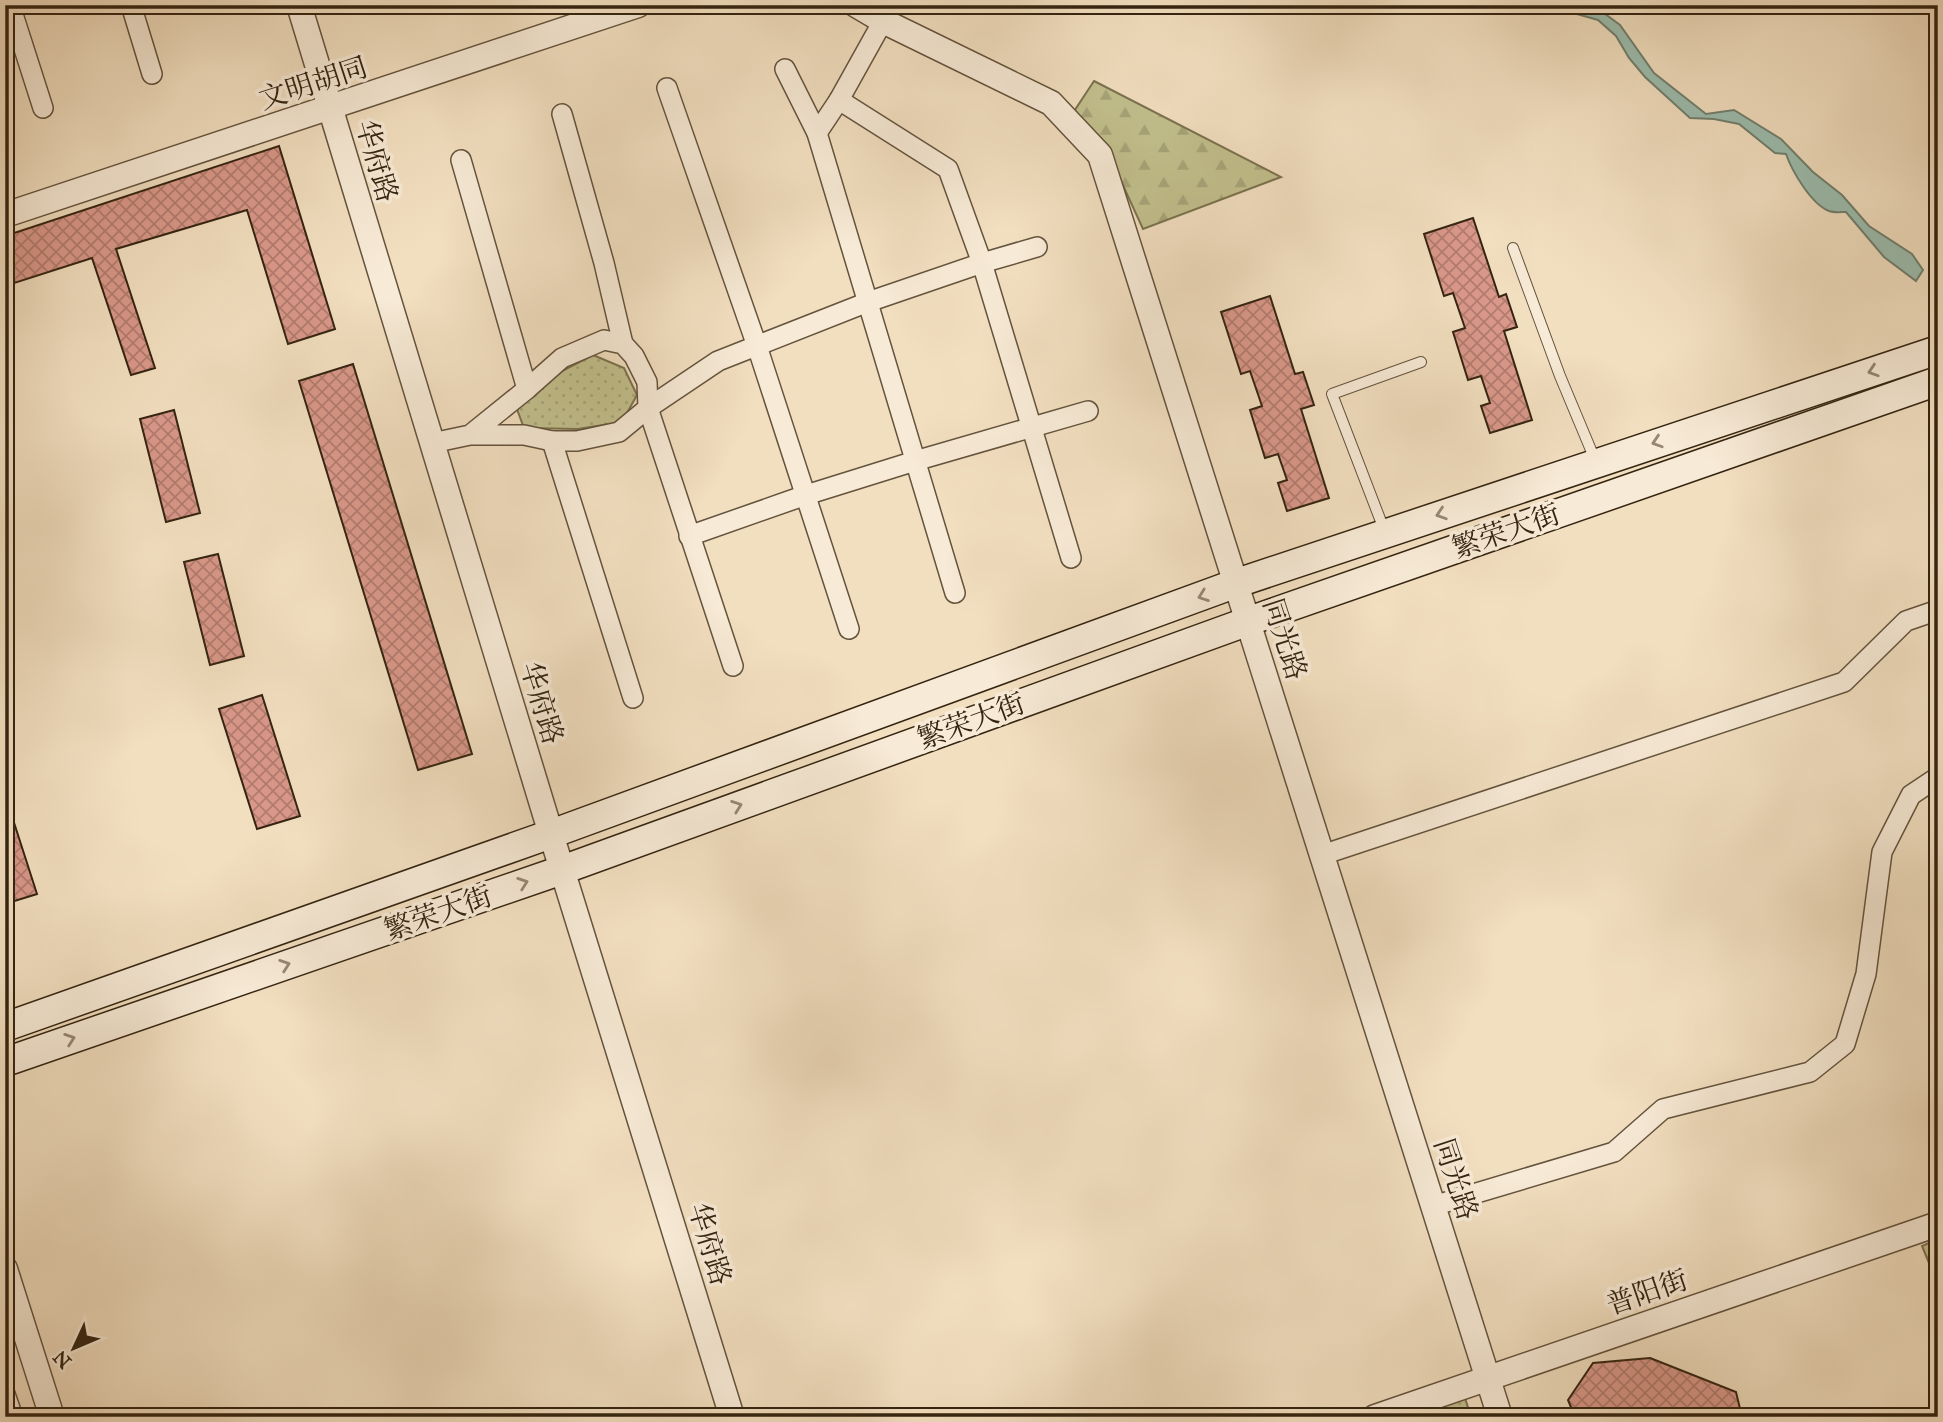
<svg xmlns="http://www.w3.org/2000/svg" width="1943" height="1422" font-family="'IM FELL Great Primer','Noto Serif SC',serif">
<style>
.grass{fill:url(#grass-dots);stroke:#7b724f;stroke-width:2}
.forest{fill:url(#forest-firs);stroke:#7b724f;stroke-width:2}
.water{fill:#9cbdae;stroke:#72806f;stroke-width:2}
.building{fill:url(#building-cross-hatch);stroke:#342411;stroke-width:2}
.lines{fill:none;stroke-linecap:round;stroke-linejoin:round}
.service-casing{stroke:#64533d;stroke-width:12}
.minor-casing{stroke:#64533d;stroke-width:22}
.tertiary-casing{stroke:#64533d;stroke-width:27}
.secondary-casing{stroke:#342411;stroke-width:31}
.service{stroke:#f7ead6;stroke-width:10}
.minor{stroke:#f7ead6;stroke-width:19}
.tertiary{stroke:#f7ead6;stroke-width:24}
.secondary{stroke:#f7ead6;stroke-width:28}
.oneway{stroke:#968774}
.labels{text-anchor:middle;dominant-baseline:central;stroke-width:7;stroke-linejoin:round;paint-order:stroke}
.street-label{font-size:28px;fill:#342411;stroke:#f7ead6}
</style>
<defs>
<pattern id="grass-dots" width="8" height="8" patternUnits="userSpaceOnUse" patternTransform="scale(1.75)"><rect width="8" height="8" fill="#c2c08d"/><path d="M2 2h.1M6 6h.1" fill="none" stroke="#a7a579" stroke-width="1.8" stroke-linecap="round"/></pattern>
<pattern id="forest-firs" width="22" height="20" patternUnits="userSpaceOnUse" patternTransform="scale(1.75)"><rect width="22" height="20" fill="#c2c08d"/><path d="M5 1l3.5 6h-7zM16 11l3.5 6h-7z" fill="#a7a579"/></pattern>
<pattern id="building-cross-hatch" width="8" height="8" patternUnits="userSpaceOnUse" patternTransform="scale(1.75)"><rect width="8" height="8" fill="#da988a"/><path d="M0 0l8 8M0 8l8-8" fill="none" stroke="#b27c6f"/></pattern>
</defs>
<rect width="100%" height="100%" fill="#f2dfc0"/>
<filter id="stains"><feTurbulence type="fractalNoise" baseFrequency=".00286" numOctaves="4"/><feColorMatrix values="0 0 0 0 .2 0 0 0 0 .09 0 0 0 0 .02 0 0 0 .5 -.17"/></filter>
<radialGradient id="worn" r=".72"><stop offset=".6" stop-color="#630" stop-opacity="0"/><stop offset="1" stop-color="#630" stop-opacity=".3"/></radialGradient>
<g class="grass">
<path d="M593 355 624 368 637 395 622 422 578 429 524 428 515 404 564 370Z"/>
<path d="M1938 1239V1285L1922 1246Z"/>
<path d="M1465 1398 1471 1417H1408Z"/>
</g>
<path class="forest" d="M1094 81 1281 177 1143 229 1110 157 1071 116Z"/>
<path class="water" d="M1545 5H1593L1620 25 1654 73 1706 114 1734 110 1781 139 1813 172 1842 195 1869 226 1912 254 1923 270 1916 281 1884 257 1846 212C1842 212 1834 213 1829 211 1811 204 1792 171 1786 154L1775 153 1739 124 1714 119 1690 118 1645 77 1629 58 1616 36 1598 20Z"/>
<g class="building">
<path d="M279 146 335 329 288 344 247 210 116 249 155 368 131 375 92 258 5 286V236Z"/>
<path d="M1473 218 1499 297 1506 294 1517 327 1504 331 1532 420 1490 433 1481 406 1490 403 1481 376 1468 380 1453 332 1465 328 1453 293 1444 296 1424 234Z"/>
<path d="M1270 296 1295 374 1303 372 1314 405 1301 409 1329 498 1287 511 1278 483 1287 480 1278 454 1265 458 1250 410 1262 406 1250 371 1241 374 1221 312Z"/>
<path d="M353 364 472 754 418 770 299 381Z"/>
<path d="M174 410 200 513 166 522 140 419Z"/>
<path d="M218 554 244 656 210 665 184 562Z"/>
<path d="M262 695 300 816 257 829 219 709Z"/>
<path d="M5 804H8L37 894 5 904Z"/>
<path d="M1650 1358 1736 1392 1742 1417H1575L1568 1400 1593 1363Z"/>
</g>
<g class="lines">
<defs>
<g id="service">
<path d="M1513 248 1560 376 1596 462"/>
<path d="M1385 532 1332 394 1421 362"/>
</g>
<g id="minor">
<path d="M10 5 43 108"/>
<path d="M131 5 152 74"/>
<path d="M785 69 817 133 955 593"/>
<path d="M667 88 757 346 849 629"/>
<path d="M839 100 948 169 982 263 1071 558"/>
<path d="M562 114 604 263 623 344"/>
<path d="M817 133 839 100 883 21"/>
<path d="M461 160 527 389"/>
<path d="M552 441 633 698"/>
<path d="M432 443 470 435H524L552 441H577L619 432 648 408 647 382 634 356 623 344 604 340 562 358 527 389 470 435"/>
<path d="M689 536 806 495 915 461 1088 411"/>
<path d="M733 666 648 408 718 361 868 302 982 263 1037 247"/>
<path d="M1322 855 1844 682 1906 621 1938 610"/>
<path d="M1433 1206 1614 1152 1663 1109 1810 1072 1845 1044 1866 974 1882 852 1911 795 1938 777"/>
<path d="M5 1394 13 1417"/>
</g>
<g id="tertiary">
<path d="M299 5 551 834 732 1417"/>
<path d="M856 5 883 21 1051 103 1100 155 1500 1417"/>
<path d="M5 215 638 5"/>
<path d="M5 1269 52 1417"/>
<path d="M1375 1417 1938 1224"/>
</g>
<g id="secondary">
<path d="M5 1027 551 834 1237 583 1938 350"/>
<path d="M5 1062 562 870 1249 621 1938 381"/>
</g>
</defs>
<use href="#service" class="service-casing"/>
<use href="#minor" class="minor-casing"/>
<use href="#tertiary" class="tertiary-casing"/>
<use href="#secondary" class="secondary-casing"/>
<use href="#service" class="service"/>
<use href="#minor" class="minor"/>
<use href="#tertiary" class="tertiary"/>
<use href="#secondary" class="secondary"/>
</g>
<defs><path id="oneway-chevron" d="M-2-3.5L2.5 0L-2 3.5" fill="none" stroke-width="1.6" stroke-linecap="round" stroke-linejoin="round" transform="scale(1.75)"/></defs>
<g class="oneway">
<use href="#oneway-chevron" transform="translate(1873 371) rotate(162)"/>
<use href="#oneway-chevron" transform="translate(1657 442) rotate(162)"/>
<use href="#oneway-chevron" transform="translate(1441 514) rotate(162)"/>
<use href="#oneway-chevron" transform="translate(1203 596) rotate(160)"/>
<use href="#oneway-chevron" transform="translate(737 806) rotate(-20)"/>
<use href="#oneway-chevron" transform="translate(523 883) rotate(-19)"/>
<use href="#oneway-chevron" transform="translate(285 965) rotate(-19)"/>
<use href="#oneway-chevron" transform="translate(70 1039) rotate(-19)"/>
</g>
<g class="labels">
<g class="street-label">
<text transform="translate(313 83) rotate(-18)">文明胡同</text>
<text transform="translate(377 161) rotate(74)">华府路</text>
<text transform="translate(1506 531) rotate(-19)">繁荣大街</text>
<text transform="translate(1285 639) rotate(72)">同光路</text>
<text transform="translate(542 703) rotate(73)">华府路</text>
<text transform="translate(971 721) rotate(-20)">繁荣大街</text>
<text transform="translate(438 913) rotate(-19)">繁荣大街</text>
<text transform="translate(1456 1179) rotate(72)">同光路</text>
<text transform="translate(710 1244) rotate(73)">华府路</text>
<text transform="translate(1647 1292) rotate(-19)">普阳街</text>
</g>
</g>
<rect width="1943" height="1422" fill="none" stroke="#f2dfc0" stroke-width="28"/>
<rect x="7" y="7" width="1929" height="1408" fill="none" stroke="#342411" stroke-width="3.5"/>
<rect x="14" y="14" width="1915" height="1394" fill="none" stroke="#342411" stroke-width="2"/>
<g transform="translate(74 1348) rotate(226)" stroke="#f7ead6" stroke-width="5" paint-order="stroke">
<path d="M0-5L12 26L0 18L-12 26Z" fill="#342411"/>
<text y="-10" font-size="19" font-weight="bold" text-anchor="middle" fill="#342411">N</text>
</g>
<rect width="100%" height="100%" filter="url(#stains)"/>
<rect width="100%" height="100%" fill="url(#worn)"/>
</svg>
